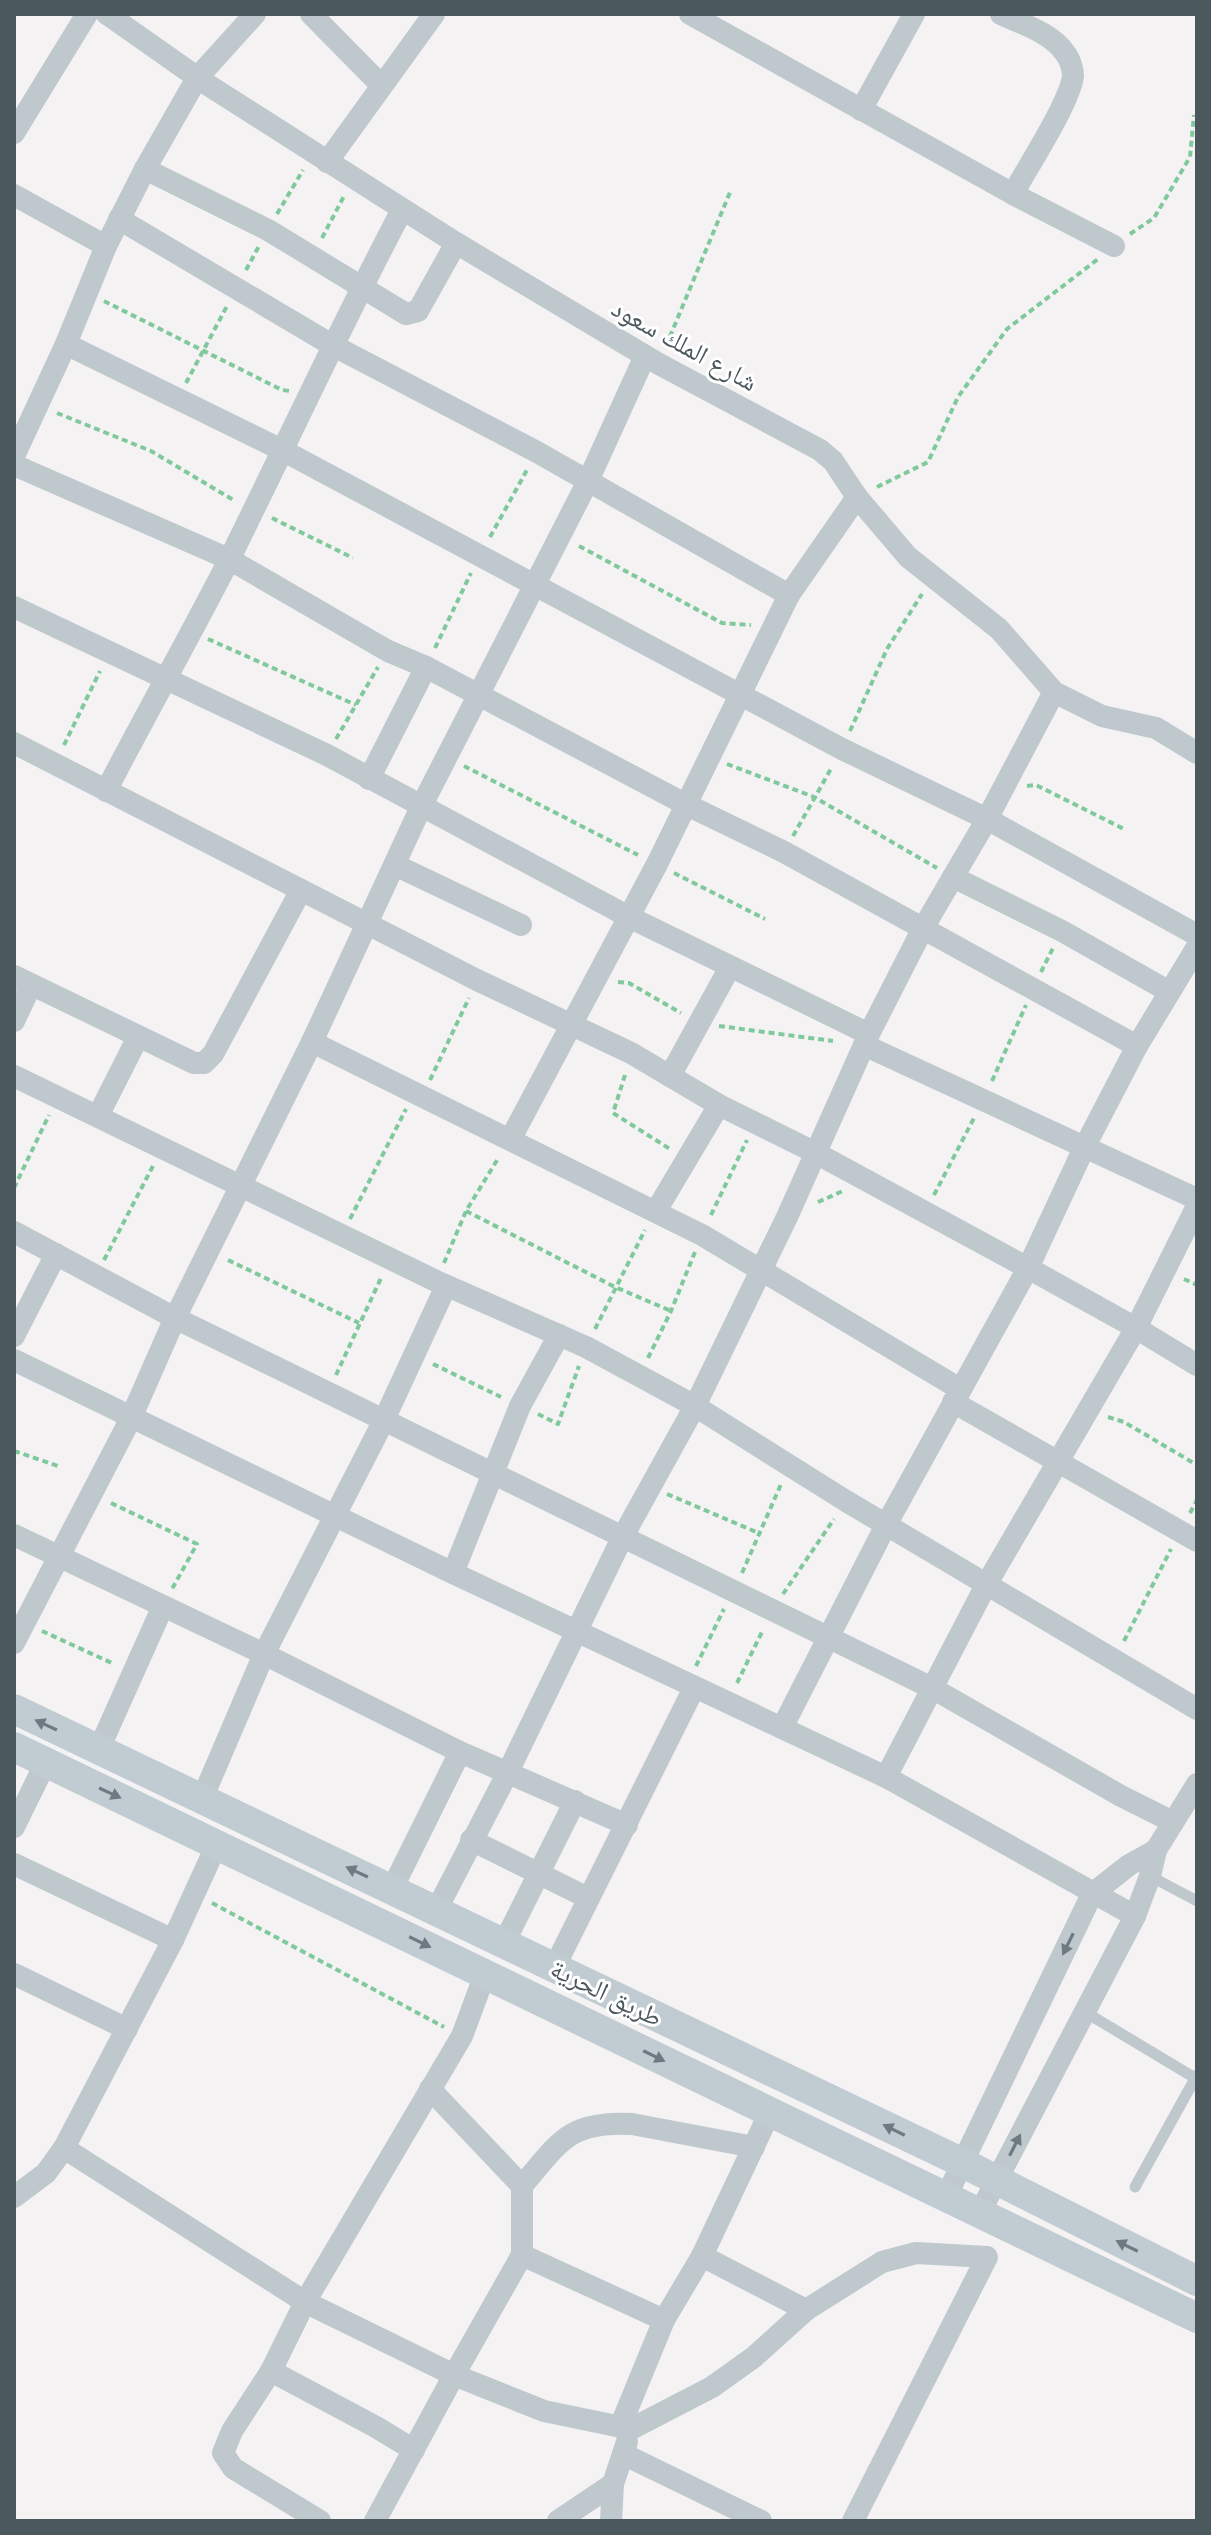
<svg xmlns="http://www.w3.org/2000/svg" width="1211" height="2535" font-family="'Noto Sans','Noto Naskh Arabic',sans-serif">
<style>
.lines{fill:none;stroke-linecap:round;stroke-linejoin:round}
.path{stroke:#80c99c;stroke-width:4;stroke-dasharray:6 4;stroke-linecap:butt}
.lane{stroke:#bfc8cd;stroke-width:11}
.street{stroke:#bfc8cd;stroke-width:22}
.secondary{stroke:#c0cbd2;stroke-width:30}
.oneway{fill:#6e7a81}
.oneway2{fill:#6e7a7f}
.labels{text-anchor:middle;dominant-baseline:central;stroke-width:6;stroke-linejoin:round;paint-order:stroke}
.street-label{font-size:26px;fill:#4b585e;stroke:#fff}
</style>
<rect width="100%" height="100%" fill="#f4f2f3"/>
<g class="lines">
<g class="path">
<path d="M277 214 303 170"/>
<path d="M1130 234 1154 218 1190 157 1194 115"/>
<path d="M322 238 344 196"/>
<path d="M246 270 259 246"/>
<path d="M104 301 282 390 290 391"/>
<path d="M666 346 731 190"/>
<path d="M186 383 227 306"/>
<path d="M57 413 151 451 235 501"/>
<path d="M877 487 928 462 958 397 1007 329 1098 259"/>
<path d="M272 518 353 558"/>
<path d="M490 537 528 468"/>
<path d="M579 546 722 623 751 625"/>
<path d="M208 639 356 705"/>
<path d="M435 648 471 573"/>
<path d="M850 731 887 649 922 594"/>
<path d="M336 739 378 667"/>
<path d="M64 745 100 671"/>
<path d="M727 764 814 797 937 868"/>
<path d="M464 766 638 855"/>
<path d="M1027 786 1036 785 1126 830"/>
<path d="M793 836 832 767"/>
<path d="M674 873 765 919"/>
<path d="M1041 972 1053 948"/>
<path d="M618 982 629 983 681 1013"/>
<path d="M719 1026 833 1041"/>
<path d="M625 1075 613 1113 670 1149"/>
<path d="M430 1080 469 998"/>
<path d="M992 1081 1026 1005"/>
<path d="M14 1188 49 1115"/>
<path d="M934 1195 974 1118"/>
<path d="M818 1202 843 1191"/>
<path d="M466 1211 615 1287 671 1311"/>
<path d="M711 1215 747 1140"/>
<path d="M350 1219 406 1109"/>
<path d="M104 1260 154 1164"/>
<path d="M228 1260 359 1323"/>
<path d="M444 1263 466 1211 499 1157"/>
<path d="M1184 1279 1197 1285"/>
<path d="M595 1329 645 1230"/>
<path d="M648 1358 671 1311 695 1252"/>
<path d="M433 1364 501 1397"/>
<path d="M336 1375 381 1278"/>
<path d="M538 1414 558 1424 579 1366"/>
<path d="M1108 1417 1124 1422 1197 1465"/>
<path d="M14 1451 61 1467"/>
<path d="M667 1494 761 1534"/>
<path d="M111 1503 197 1544 172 1589"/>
<path d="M1190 1513 1197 1500"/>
<path d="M742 1573 782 1482"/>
<path d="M783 1594 834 1519"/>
<path d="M42 1631 114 1664"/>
<path d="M1124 1641 1171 1549"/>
<path d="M696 1666 724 1609"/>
<path d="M737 1683 763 1630"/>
<path d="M212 1903 444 2027"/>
</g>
<g class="lane">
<path d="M1148 1875 1197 1901"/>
<path d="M1085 2012 1195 2078"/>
<path d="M1135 2187 1197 2075"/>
</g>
<g class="street">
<path d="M107 14 208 85 456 243 659 364 820 450 833 461 857 497 908 557 999 629 1054 692 1102 716 1156 728 1197 753"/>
<path d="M311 14 381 85"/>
<path d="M690 14 1013 194 1114 246"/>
<path d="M1001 14C1022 24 1052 33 1065 53 1070 59 1073 69 1073 76 1070 102 1027 168 1013 194"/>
<path d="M861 110 914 14"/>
<path d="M14 133 87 14"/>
<path d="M327 162 434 14"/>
<path d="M145 169 268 230 406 314 418 311 456 243"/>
<path d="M14 195 106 246"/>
<path d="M119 219 332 345 537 452 789 595"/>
<path d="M66 344 282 450 842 749 987 819 1197 935"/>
<path d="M14 456 66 344 106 246 145 169 197 78 255 14"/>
<path d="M14 465 229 559 388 651 426 667 685 804 784 852 1137 1046"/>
<path d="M14 607 327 755 629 917 869 1034"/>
<path d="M14 743 477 980 631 1053 719 1105 814 1152 1028 1268 1136 1328 1197 1365"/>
<path d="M369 779 426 667"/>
<path d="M106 791C146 714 189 638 229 560 287 443 341 325 402 210"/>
<path d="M395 865 521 925"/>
<path d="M953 877 1062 931 1168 991"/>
<path d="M14 976 194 1063H204L213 1054 301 890"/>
<path d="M14 1021 31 985"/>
<path d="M312 1042 702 1235 960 1389"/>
<path d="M864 1045 1197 1199"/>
<path d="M14 1076 436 1281 586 1347 695 1406 846 1501 1197 1709"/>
<path d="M670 1076 730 967"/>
<path d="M98 1116 138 1037"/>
<path d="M511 1138 657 864 789 595 857 497"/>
<path d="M656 1211 719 1105"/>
<path d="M14 1232 175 1318 932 1688 1121 1796 1173 1822"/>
<path d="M14 1336 56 1254"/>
<path d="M14 1360 453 1573 886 1777 1135 1916"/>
<path d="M953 1402 1197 1541"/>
<path d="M14 1535 264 1654 460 1752 627 1825"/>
<path d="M453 1573 520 1406 559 1335"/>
<path d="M14 1643 131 1418 175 1318 312 1042 421 807 588 481 645 356"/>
<path d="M782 1728 886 1525 1028 1268 1084 1148 1137 1046 1197 947"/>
<path d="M99 1749 163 1606"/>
<path d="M886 1777 986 1585 1136 1328 1197 1206"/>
<path d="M202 1799 264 1654 384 1420 446 1286"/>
<path d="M14 1827 46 1762"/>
<path d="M471 1840 588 1898"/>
<path d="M14 1864 173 1940"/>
<path d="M392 1889 460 1752"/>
<path d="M436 1911 507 1774 622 1538 695 1406 787 1217 869 1034 922 930 987 819 1054 692"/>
<path d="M504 1943 575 1801"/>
<path d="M555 1966 694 1688"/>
<path d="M14 1974 127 2029"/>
<path d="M430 2089 522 2186"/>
<path d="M64 2148 305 2302 454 2375 544 2411 631 2429 712 2387 754 2357 806 2310 882 2262 916 2253 987 2257 853 2521"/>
<path d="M14 2197 46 2173 64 2148 173 1940 217 1844"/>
<path d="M946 2197 1092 1894 1129 1865 1156 1850"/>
<path d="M979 2214 1135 1916 1150 1876 1156 1850 1197 1784"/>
<path d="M522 2255 664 2320 702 2256 770 2112"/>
<path d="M702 2256 806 2310"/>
<path d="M271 2371 376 2427 414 2450"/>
<path d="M620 2427 664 2320"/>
<path d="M623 2454 761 2521"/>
<path d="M320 2521 233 2468 223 2453 232 2431 271 2371 305 2302 462 2036 485 1974"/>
<path d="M375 2521 454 2375 522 2255V2186C560 2141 569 2121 632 2124L754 2147"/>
<path d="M558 2521 613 2484"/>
<path d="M611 2521 613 2484 627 2442"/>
</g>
<g class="secondary">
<path d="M14 1709 961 2162 1197 2281"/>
<path d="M14 1747 1197 2318"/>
</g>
</g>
<defs><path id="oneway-solid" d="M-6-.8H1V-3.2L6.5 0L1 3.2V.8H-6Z" transform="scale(2)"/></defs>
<g class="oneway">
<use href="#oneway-solid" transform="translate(46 1725) rotate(-155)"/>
<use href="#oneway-solid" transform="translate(110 1793) rotate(25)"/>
<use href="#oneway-solid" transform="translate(357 1872) rotate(-155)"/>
<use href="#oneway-solid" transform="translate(420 1942) rotate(26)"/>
<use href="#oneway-solid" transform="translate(654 2056) rotate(26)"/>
<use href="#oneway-solid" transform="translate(894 2130) rotate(-154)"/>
<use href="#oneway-solid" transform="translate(1127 2246) rotate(-154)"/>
</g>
<g class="oneway2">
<use href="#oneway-solid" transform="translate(1068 1944) rotate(116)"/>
<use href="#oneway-solid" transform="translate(1015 2145) rotate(-63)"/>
</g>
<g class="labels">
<g class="street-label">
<text transform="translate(685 344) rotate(29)">شارع الملك سعود</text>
<text transform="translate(607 1992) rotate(26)">طريق الحرية</text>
</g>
</g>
<rect width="1211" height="2535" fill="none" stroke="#4b585e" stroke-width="32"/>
</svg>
